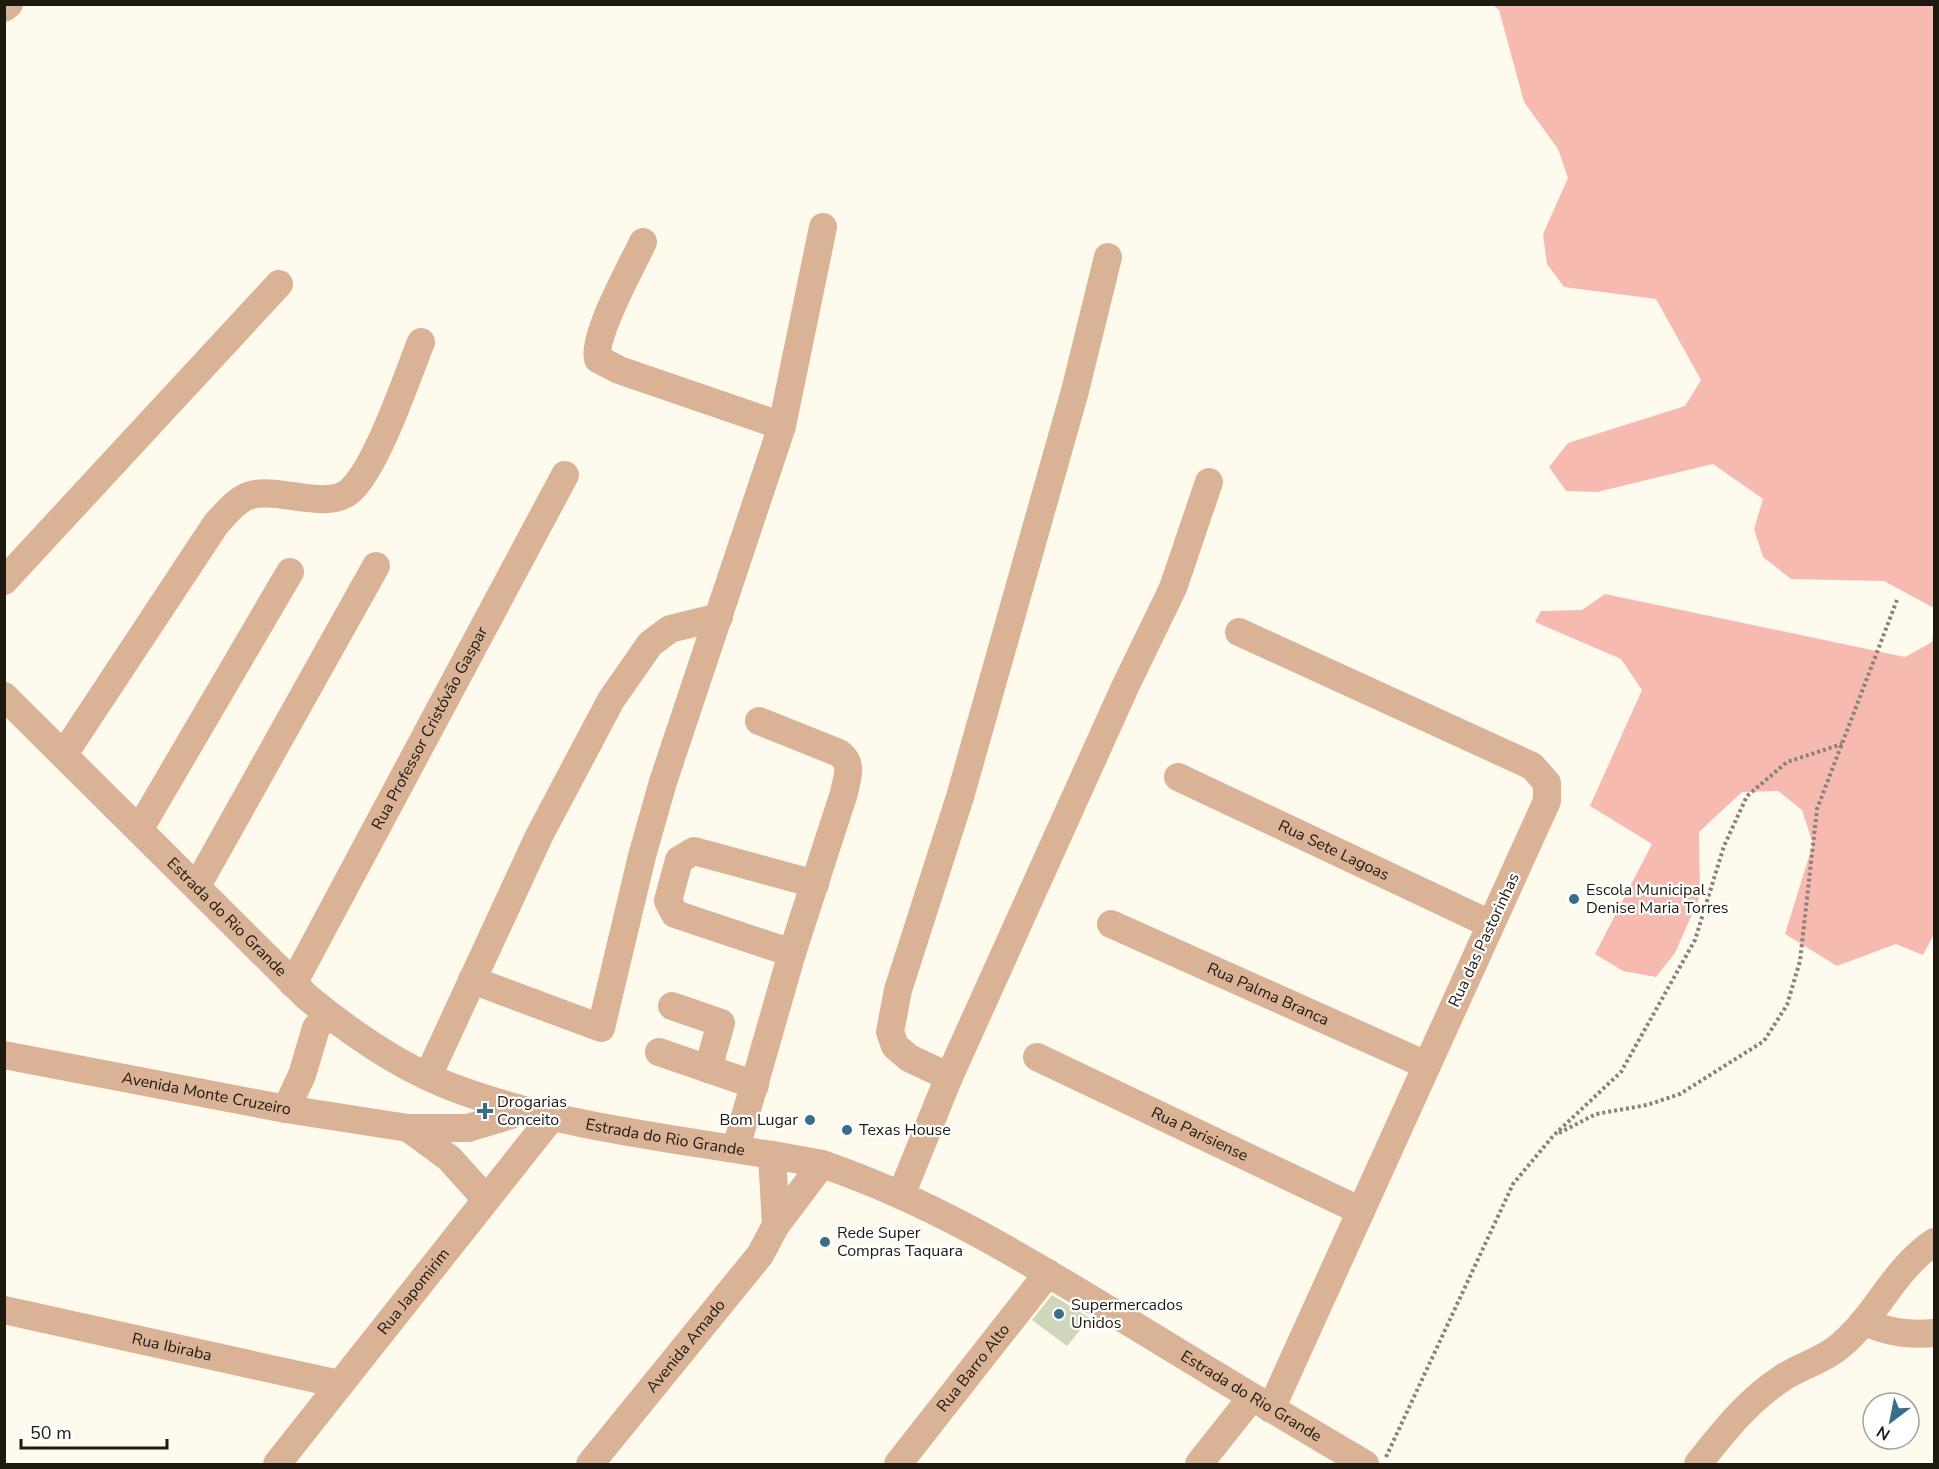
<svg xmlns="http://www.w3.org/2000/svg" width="1939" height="1469" font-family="'Nunito Sans',sans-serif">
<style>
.green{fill:#f6bab1}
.building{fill:#d0d6b9}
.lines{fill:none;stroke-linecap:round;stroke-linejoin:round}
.path{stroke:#888378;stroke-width:4;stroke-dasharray:3 3;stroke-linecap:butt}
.minor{stroke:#dab295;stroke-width:28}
.poi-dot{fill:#396e8a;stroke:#fff;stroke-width:2}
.labels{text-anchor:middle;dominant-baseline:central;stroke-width:4.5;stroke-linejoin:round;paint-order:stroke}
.street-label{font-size:16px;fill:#1e1a0f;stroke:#fff}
.poi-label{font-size:16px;fill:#1e1a0f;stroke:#fff;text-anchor:start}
</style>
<rect width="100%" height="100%" fill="#fffaee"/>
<g class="green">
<path d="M1493 5H1934V608L1884 581 1791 579 1763 557 1754 529 1763 499 1713 464 1597 492 1566 491 1549 467 1568 443 1685 406 1701 380 1656 299 1564 287 1547 264 1543 234 1568 178 1558 149 1524 102 1499 10Z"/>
<path d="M1605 594 1905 657 1932 642 1934 628V934L1923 955 1896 944 1837 966 1785 934 1813 844 1802 810 1778 791 1742 792 1699 832 1700 896 1675 953 1656 977 1623 971 1595 954 1652 844 1590 806 1642 690 1621 659 1535 622 1541 611 1582 610Z"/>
</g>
<path class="building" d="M1052 1295 1090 1318 1067 1346 1032 1320Z"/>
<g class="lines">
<g class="path">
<path d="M1559 1133 1596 1114 1647 1105 1680 1094 1764 1041 1787 1005 1800 961 1817 809 1897 600"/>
<path d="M1386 1457 1513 1184 1553 1136 1621 1072 1695 940 1724 846 1747 796 1787 762 1842 744"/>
</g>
<g class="minor">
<path d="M4 8 9 4"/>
<path d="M643 242C632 266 592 336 598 359L619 370 782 426"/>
<path d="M4 581 279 284"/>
<path d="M1239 632 1532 766 1547 783V801L1271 1409"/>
<path id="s1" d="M4 696 307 997C352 1034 402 1069 457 1089 571 1131 703 1141 822 1164 933 1202 1025 1259 1124 1319 1204 1368 1284 1417 1365 1464"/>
<path d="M64 754 216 524C226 513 237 499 251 495 278 487 327 511 350 491 377 467 407 377 421 342"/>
<path id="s2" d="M1178 777 1490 924"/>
<path d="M139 830 290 572"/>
<path d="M197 886 376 566"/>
<path id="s3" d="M1111 924 1426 1065"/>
<path d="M792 953 675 914 668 901 679 860 694 851 815 884"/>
<path d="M472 980 601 1028 642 856 663 782 782 426 823 227"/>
<path id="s4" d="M293 984 565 475"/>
<path d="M672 1006 721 1023 708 1069"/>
<path d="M659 1052 755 1085"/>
<path id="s5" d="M4 1055 286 1109 408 1128H468L524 1111"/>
<path id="s6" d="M1037 1057 1361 1211"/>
<path d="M428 1076 539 836 611 700 650 644 670 629 719 617"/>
<path d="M949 1077 909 1058 895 1046 890 1032 898 990 960 797 1075 391 1108 257"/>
<path d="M286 1109 302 1075 316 1028 323 1020 334 1019"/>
<path d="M408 1128 449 1158 486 1199"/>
<path d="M736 1148 792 953 844 793C847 777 854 764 839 753L759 721"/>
<path d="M772 1155 776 1225"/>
<path d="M901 1195 949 1077 1125 687 1173 588 1209 482"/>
<path id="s7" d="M4 1310 339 1384"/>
<path d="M1865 1322C1890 1333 1908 1335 1934 1333"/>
<path id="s8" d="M277 1464 551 1118"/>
<path id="s9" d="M590 1464 760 1255 776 1225 822 1164"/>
<path id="s10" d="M898 1464 1048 1273"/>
<path d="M1199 1464 1252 1397"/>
<path d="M1698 1464C1724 1431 1748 1400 1784 1377 1801 1366 1824 1360 1840 1346 1877 1315 1893 1270 1934 1242"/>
</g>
</g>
<g class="poi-dot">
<circle cx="1574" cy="899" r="6"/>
<path d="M482 1102h6v6h6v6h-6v6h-6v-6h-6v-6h6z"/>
<circle cx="810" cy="1120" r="6"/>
<circle cx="847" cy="1130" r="6"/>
<circle cx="825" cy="1242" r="6"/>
<circle cx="1059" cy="1314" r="6"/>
</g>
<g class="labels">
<g class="street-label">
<text stroke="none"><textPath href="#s4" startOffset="290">Rua Professor Cristóvão Gaspar</textPath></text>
<text stroke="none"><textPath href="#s2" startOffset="172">Rua Sete Lagoas</textPath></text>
<text stroke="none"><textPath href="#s1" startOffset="314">Estrada do Rio Grande</textPath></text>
<text transform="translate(1484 940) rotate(-65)">Rua das Pastorinhas</text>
<text stroke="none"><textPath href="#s3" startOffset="172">Rua Palma Branca</textPath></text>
<text stroke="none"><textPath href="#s5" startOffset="206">Avenida Monte Cruzeiro</textPath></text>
<text stroke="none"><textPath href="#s6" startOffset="180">Rua Parisiense</textPath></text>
<text stroke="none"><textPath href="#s1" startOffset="818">Estrada do Rio Grande</textPath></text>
<text stroke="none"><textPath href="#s8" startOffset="220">Rua Japomirim</textPath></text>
<text stroke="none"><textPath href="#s7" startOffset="172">Rua Ibiraba</textPath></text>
<text stroke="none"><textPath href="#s9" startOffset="152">Avenida Amado</textPath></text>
<text stroke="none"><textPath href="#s10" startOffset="122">Rua Barro Alto</textPath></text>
<text stroke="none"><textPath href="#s1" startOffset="1466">Estrada do Rio Grande</textPath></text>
</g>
<g class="poi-label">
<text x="1586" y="890">Escola Municipal<tspan x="1586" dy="18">Denise Maria Torres</tspan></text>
<text x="497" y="1102">Drogarias<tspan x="497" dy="18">Conceito</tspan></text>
<text x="798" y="1120" text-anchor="end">Bom Lugar</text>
<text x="859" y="1130">Texas House</text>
<text x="837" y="1233">Rede Super<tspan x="837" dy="18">Compras Taquara</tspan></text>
<text x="1071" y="1305">Supermercados<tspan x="1071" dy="18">Unidos</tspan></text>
</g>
</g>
<rect width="1939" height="1469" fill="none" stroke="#1e1a0f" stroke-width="12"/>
<g transform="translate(1891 1421) rotate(212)"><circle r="28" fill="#ffffff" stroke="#a5a39f" stroke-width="1.5"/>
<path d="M0-4.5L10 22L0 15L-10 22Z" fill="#396e8a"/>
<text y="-9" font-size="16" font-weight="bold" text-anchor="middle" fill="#1e1a0f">N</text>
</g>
<path d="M21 1439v9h146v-9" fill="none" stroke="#1e1a0f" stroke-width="3"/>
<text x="30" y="1439" font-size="18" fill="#1e1a0f" stroke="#ffffff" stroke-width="4.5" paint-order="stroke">50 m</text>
</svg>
